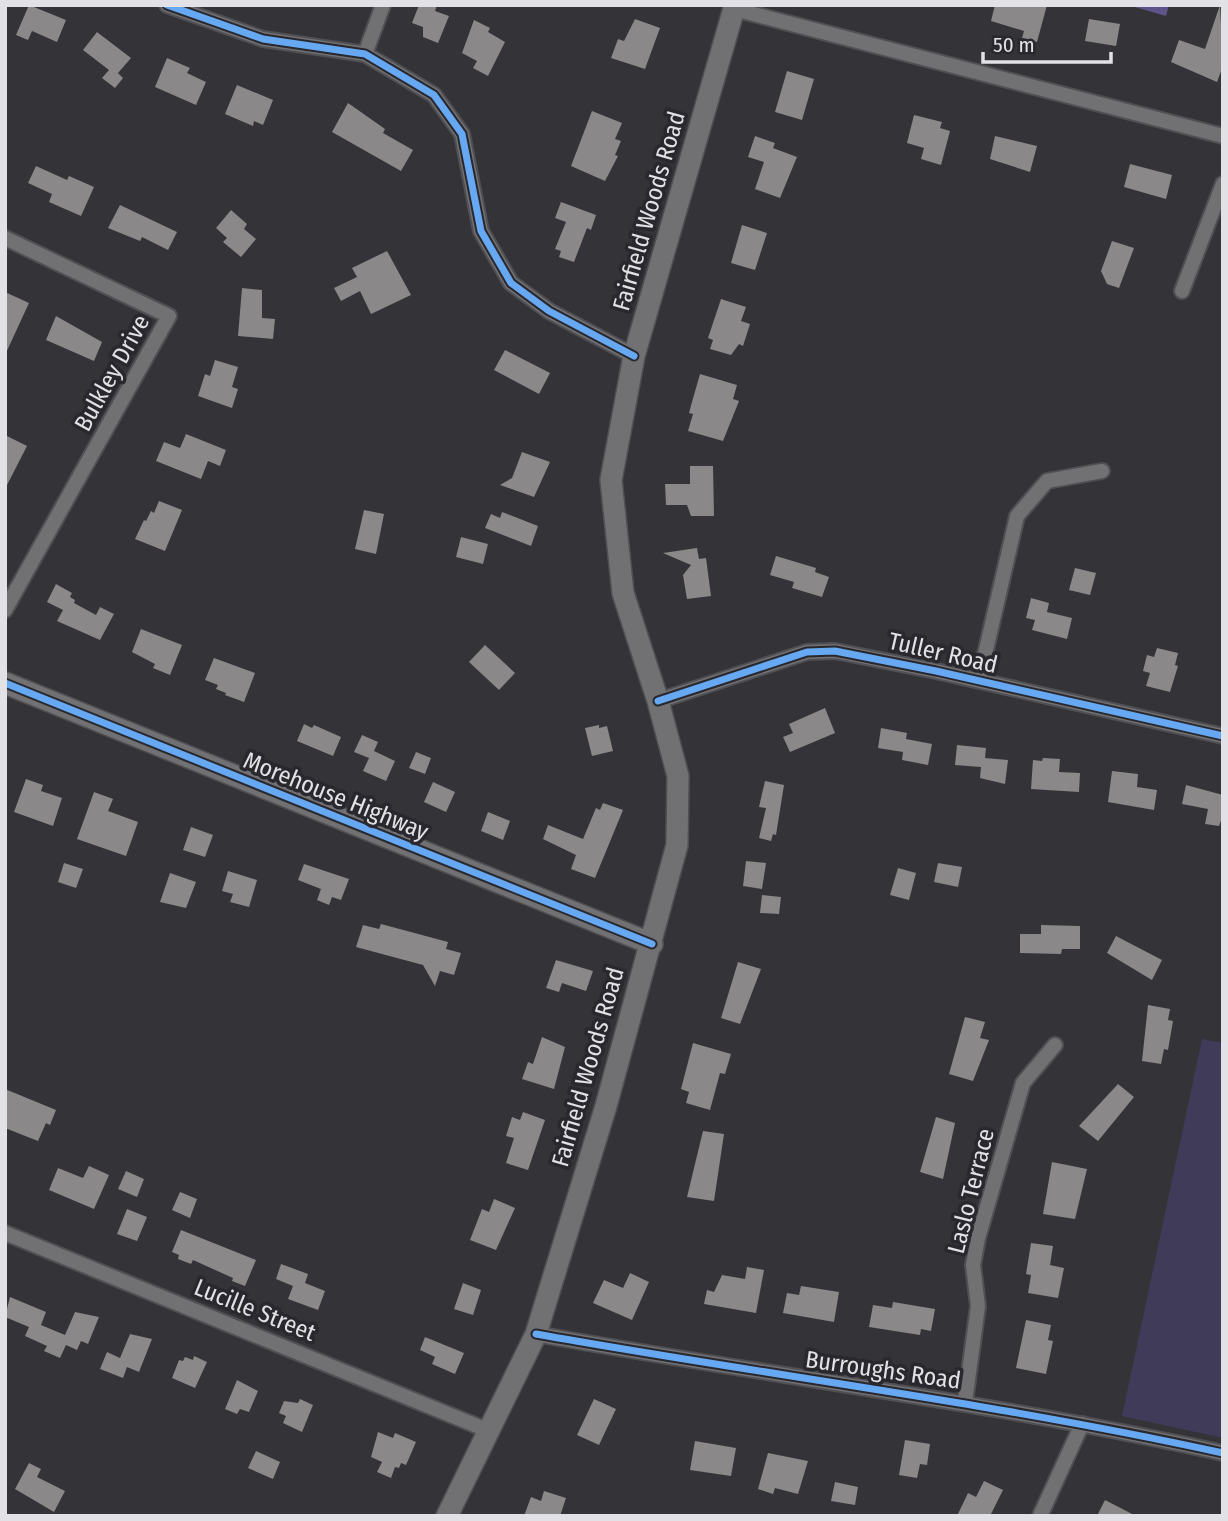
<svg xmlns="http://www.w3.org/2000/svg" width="1228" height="1521" font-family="'Fira Sans Condensed',sans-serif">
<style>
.green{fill:#413b5a}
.forest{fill:#5f5489}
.building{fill:#8a8889}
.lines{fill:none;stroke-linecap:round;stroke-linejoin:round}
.street-casing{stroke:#504f53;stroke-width:18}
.secondary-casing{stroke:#504f53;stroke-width:24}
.street{stroke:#717173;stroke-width:14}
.secondary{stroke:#717173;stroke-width:21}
.cycleway-casing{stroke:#29282e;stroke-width:11}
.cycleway{stroke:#66a8f1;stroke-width:7}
.labels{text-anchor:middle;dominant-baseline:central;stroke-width:7;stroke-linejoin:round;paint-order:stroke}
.street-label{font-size:24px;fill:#e2e2e6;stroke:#29282e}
</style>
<rect width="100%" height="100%" fill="#343337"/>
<path class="green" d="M1202 1039 1223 1043V1438L1122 1416Z"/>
<path class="forest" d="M1128 5H1169L1166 16Z"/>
<g class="building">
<path d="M29 5 66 20 57 42 32 31 28 40 16 35Z"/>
<path d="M419 5H437L435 11 449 16 438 43 423 37V27L412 23Z"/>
<path d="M995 5H1047L1037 42 1022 38 1024 31 991 21Z"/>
<path d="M1220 5 1223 66 1217 82 1171 62 1179 40 1205 49Z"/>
<path d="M635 19 660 28 645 69 611 58 618 39 624 41Z"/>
<path d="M1089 19 1120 24 1116 46 1085 41Z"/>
<path d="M474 20 490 28 488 32 505 42 488 76 473 68 477 61 462 53Z"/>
<path d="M97 32 131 58 118 73 123 78 115 88 102 78 109 70 83 50Z"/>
<path d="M167 58 190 68 187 73 206 82 196 105 155 87Z"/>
<path d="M787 71 814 79 802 120 775 112Z"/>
<path d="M237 85 273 100 263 125 254 121 253 126 225 114Z"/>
<path d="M348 103 385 129 383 133 413 150 401 171 332 132Z"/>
<path d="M592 111 622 123 615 139 621 141 615 155 618 156 605 181 571 166Z"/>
<path d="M914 115 942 122 940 128 950 131 941 165 921 159 924 148 907 143Z"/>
<path d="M755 136 775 143 773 148 797 157 780 198 755 189 764 162 748 157Z"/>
<path d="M995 136 1037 146 1030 172 990 159Z"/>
<path d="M1130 164 1172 175 1166 199 1124 187Z"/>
<path d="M36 166 67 180 69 176 94 187 81 216 49 202 52 194 28 183Z"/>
<path d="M561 202 596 215 591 230 587 228 574 262 559 257 561 251 555 249 566 222 555 218Z"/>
<path d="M120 205 177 232 168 250 142 237 140 241 108 228Z"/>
<path d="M231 210 247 224 244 229 256 239 241 257 223 242 227 238 216 228Z"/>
<path d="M742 225 767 233 755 270 731 263Z"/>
<path d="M1112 241 1134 248 1119 288 1107 284 1101 271Z"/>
<path d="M387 251 411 295 371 314 360 291 341 301 334 288 357 277 352 268Z"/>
<path d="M242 288 262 290V318L275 319 273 339 238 336Z"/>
<path d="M5 292 29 303 5 355Z"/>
<path d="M721 299 746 307 741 321 750 324 743 346 739 344 731 355 710 349 713 340 708 338Z"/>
<path d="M56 316 102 342 94 361 46 340Z"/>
<path d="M505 350 550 373 539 394 494 370Z"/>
<path d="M215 360 238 367 232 387 238 389 232 408 198 396 205 374 210 376Z"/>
<path d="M700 374 737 385 733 399 739 401 723 441 688 431 693 414 689 413 692 402Z"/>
<path d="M186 434 226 450 220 466 208 461 201 479 156 461 164 442 180 448Z"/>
<path d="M5 435 27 446 5 489Z"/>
<path d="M522 452 550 462 534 497 500 485 512 478Z"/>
<path d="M690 466H713L714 516H691L687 505H666L665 484H690Z"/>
<path d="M159 501 182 510 165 551 135 539 144 520 146 521 151 511 154 513Z"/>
<path d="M364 510 384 514 376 554 355 549Z"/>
<path d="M502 512 538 526 531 546 485 528 491 514 500 518Z"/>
<path d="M461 537 488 544 483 564 456 557Z"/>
<path d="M697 548 699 559 706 558 711 596 687 599 683 575 691 565 663 553Z"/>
<path d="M776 556 816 568 815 572 829 577 822 597 792 588 794 582 770 575Z"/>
<path d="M1075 568 1096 573 1090 595 1069 590Z"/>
<path d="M56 584 72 593 70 597 75 600 74 603 96 615 100 607 114 614 100 640 57 621 63 610 47 602Z"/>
<path d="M1031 598 1049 603 1047 612 1072 618 1067 639 1032 630 1035 620 1026 618Z"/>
<path d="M141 629 182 645 170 675 153 668 155 664 132 652Z"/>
<path d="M485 645 515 673 499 690 469 662Z"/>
<path d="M1157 648 1178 653 1175 665 1178 666 1170 692 1146 686 1150 673 1143 671 1147 655 1154 657Z"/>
<path d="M214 658 255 673 244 702 225 695 226 693 216 689 218 685 205 680Z"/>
<path d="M825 708 835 733 790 752 783 737 793 733 789 724Z"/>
<path d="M304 724 312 728 314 725 341 737 333 756 297 741Z"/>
<path d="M599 725V728L607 726 613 751 592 756 585 728Z"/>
<path d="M881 728 907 733 906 739 932 744 928 765 902 760 903 752 878 748Z"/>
<path d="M362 735 378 742 374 751 395 761 386 781 363 771 369 758 354 752Z"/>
<path d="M957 745 986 748 985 758 1008 760 1005 784 980 778 981 767 955 765Z"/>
<path d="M416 752 431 758 425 774 409 768Z"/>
<path d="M1043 758 1060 759 1059 772 1080 773 1079 792 1031 789 1033 760 1042 761Z"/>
<path d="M1112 771 1138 774 1137 787 1157 790 1154 810 1108 802Z"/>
<path d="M26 779 43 785 41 791 62 798 53 826 14 812Z"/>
<path d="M765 781 784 785 776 835 773 834 771 841 759 838 766 808 759 807Z"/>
<path d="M433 782 455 792 446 812 424 802Z"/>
<path d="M1186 785 1223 795V815L1219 826 1205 824 1208 809 1182 804Z"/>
<path d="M94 792 113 799 108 811 138 822 126 856 77 839Z"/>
<path d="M603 803 623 810 595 878 571 869 576 855 543 839 548 825 583 839 596 808 600 810Z"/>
<path d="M488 812 510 821 503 840 481 831Z"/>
<path d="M191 827 213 835 205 857 183 850Z"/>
<path d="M746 861 766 863 762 889 743 886Z"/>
<path d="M64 863 83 869 76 888 58 882Z"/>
<path d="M938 863 962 867 958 887 934 882Z"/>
<path d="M304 864 349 879 341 900 332 897 329 905 317 900 321 889 298 880Z"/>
<path d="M898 868 916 873 909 900 890 895Z"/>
<path d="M228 871 257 880 249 907 230 902 233 894 222 891Z"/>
<path d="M170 873 196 882 186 908 160 902Z"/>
<path d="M762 895 781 897 779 914 760 913Z"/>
<path d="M381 924 448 942 446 949 461 953 454 975 440 971 435 986 423 965 356 947 363 925 379 929Z"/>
<path d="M1041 925 1080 926V949H1062L1061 954 1020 953V934H1041Z"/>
<path d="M1116 936 1162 960 1152 980 1107 953Z"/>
<path d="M556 960 593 971 586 991 562 983 559 992 546 988Z"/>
<path d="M738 962 761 969 740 1024 721 1018Z"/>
<path d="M1148 1005 1170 1009 1168 1020 1173 1021 1168 1050 1164 1049 1161 1064 1142 1061Z"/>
<path d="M965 1017 985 1022 980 1038 989 1040 973 1081 949 1074Z"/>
<path d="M542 1037 565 1047 554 1089 522 1079 528 1062 533 1064Z"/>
<path d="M693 1043 731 1054 725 1074 720 1073 710 1110 686 1103 689 1092 681 1089Z"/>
<path d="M1118 1084 1134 1097 1098 1141 1079 1126Z"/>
<path d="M5 1089 56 1110 50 1125 46 1123 38 1141 5 1128Z"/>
<path d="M523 1112 545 1120 528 1170 506 1163 514 1138 506 1136 512 1117 520 1120Z"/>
<path d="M936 1117 955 1123 943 1179 920 1172Z"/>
<path d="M703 1131 724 1134 714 1201 687 1197Z"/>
<path d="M1052 1162 1087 1169 1075 1219 1043 1214Z"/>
<path d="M89 1166 109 1175 94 1209 49 1190 58 1168 83 1178Z"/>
<path d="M126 1171 144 1179 137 1197 118 1189Z"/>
<path d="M180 1192 197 1199 190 1218 172 1210Z"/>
<path d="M494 1199 515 1208 496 1250 470 1240 482 1209 489 1212Z"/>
<path d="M127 1209 147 1217 137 1241 117 1234Z"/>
<path d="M181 1230 256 1260 245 1286 232 1281 233 1278 193 1260 191 1264 178 1259 179 1255 172 1252Z"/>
<path d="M1031 1243 1053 1246 1050 1265 1064 1268 1058 1298 1028 1293 1031 1275 1026 1274Z"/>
<path d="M281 1264 308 1274 305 1283 325 1291 318 1310 288 1299 293 1286 276 1279Z"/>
<path d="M747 1267 764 1270 756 1313 704 1304 707 1290 714 1292 722 1275 745 1279Z"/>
<path d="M630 1273 649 1282 632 1320 593 1303 604 1280 623 1288Z"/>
<path d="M463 1283 481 1290 473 1315 454 1309Z"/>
<path d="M801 1286 839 1292 834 1322 783 1313 787 1293 799 1295Z"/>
<path d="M10 1297 46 1312 41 1325 65 1335 75 1312 99 1317 88 1344 81 1341 77 1350 66 1345 60 1358 44 1351 47 1346 25 1336 29 1327 5 1317Z"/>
<path d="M893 1302 935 1309 931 1331 921 1329 920 1335 869 1327 873 1305 892 1308Z"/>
<path d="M1026 1320 1051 1325 1048 1340 1053 1341 1046 1374 1016 1368Z"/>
<path d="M130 1334 152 1339 139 1372 127 1367 123 1378 100 1369 107 1352 120 1358Z"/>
<path d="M425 1337 464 1353 455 1374 432 1364 435 1357 420 1350Z"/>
<path d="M194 1356 207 1362 195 1388 172 1378 179 1360 183 1361 185 1357 193 1360Z"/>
<path d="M237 1380 258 1391 249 1412 240 1409 237 1414 225 1409Z"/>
<path d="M300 1399 313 1405 302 1432 283 1423 286 1416 279 1413 284 1401 298 1403Z"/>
<path d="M594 1399 616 1409 599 1445 577 1435Z"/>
<path d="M378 1432 393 1438 395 1433 416 1442 406 1465 401 1463 399 1468 395 1467 391 1478 377 1472 382 1462 371 1457Z"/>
<path d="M905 1440 930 1444 927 1465 920 1464 917 1478 899 1475Z"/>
<path d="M695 1441 736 1448 731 1476 690 1470Z"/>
<path d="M256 1451 280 1462 273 1479 248 1468Z"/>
<path d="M768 1453 808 1461 798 1494 775 1488 773 1494 758 1489Z"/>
<path d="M29 1463 41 1469 37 1477 65 1491 54 1512 15 1489Z"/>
<path d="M984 1481 1003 1490 990 1516H957L968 1493 976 1497Z"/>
<path d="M835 1482 858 1487 855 1505 831 1501Z"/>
<path d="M544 1491 566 1498 560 1516H524L531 1497 541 1501Z"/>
<path d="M1105 1500 1136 1516H1097Z"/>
</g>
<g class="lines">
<defs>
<g id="street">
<path d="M167 5 263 39 365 54 434 95 462 134 481 231 511 283 549 311 634 356"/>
<path d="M734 9 1223 136"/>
<path d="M365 54 383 5"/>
<path d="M5 238 169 316 5 610"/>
<path d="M1182 291 1223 184"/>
<path d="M979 680 1017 516 1047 481 1102 471"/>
<path d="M658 701 807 652 835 651 936 671 1223 736"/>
<path d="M5 1233 487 1430"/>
<path d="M536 1334C765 1375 996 1403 1223 1453"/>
<path d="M965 1402 978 1306 973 1265 978 1238 1023 1083 1055 1045"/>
<path d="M1040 1516 1082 1424"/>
</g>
<g id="secondary">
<path d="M5 683 652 944"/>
<path d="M447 1516 536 1334 606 1106 677 845 678 776 658 701 623 593 611 480 634 356 735 5"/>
</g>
</defs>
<use href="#street" class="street-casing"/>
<use href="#secondary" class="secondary-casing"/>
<use href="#street" class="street"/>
<use href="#secondary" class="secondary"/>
<defs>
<g id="cycleway">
<path d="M167 5 263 39 365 54 434 95 462 134 481 231 511 283 549 311 634 356"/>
<path d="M5 683 652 944"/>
<path d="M658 701 807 652 835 651 936 671 1223 736"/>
<path d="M536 1334C765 1375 996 1403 1223 1453"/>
</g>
</defs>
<use href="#cycleway" class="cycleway-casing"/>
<use href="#cycleway" class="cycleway"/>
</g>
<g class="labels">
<g class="street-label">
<text transform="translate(649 211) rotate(-74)">Fairfield Woods Road</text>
<text transform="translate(112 373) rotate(-61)">Bulkley Drive</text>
<text transform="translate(943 653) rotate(13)">Tuller Road</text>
<text transform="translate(336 796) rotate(22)">Morehouse Highway</text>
<text transform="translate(588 1067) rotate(-74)">Fairfield Woods Road</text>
<text transform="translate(971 1191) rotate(-76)">Laslo Terrace</text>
<text transform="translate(255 1310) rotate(22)">Lucille Street</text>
<text transform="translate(883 1370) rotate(8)">Burroughs Road</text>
</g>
</g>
<rect width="1228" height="1521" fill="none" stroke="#e2e2e6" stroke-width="14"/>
<path d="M983 52v10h128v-10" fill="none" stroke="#e2e2e6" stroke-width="3.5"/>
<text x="993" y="52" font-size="21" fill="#e2e2e6" stroke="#29282e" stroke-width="5" paint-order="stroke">50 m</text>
</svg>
